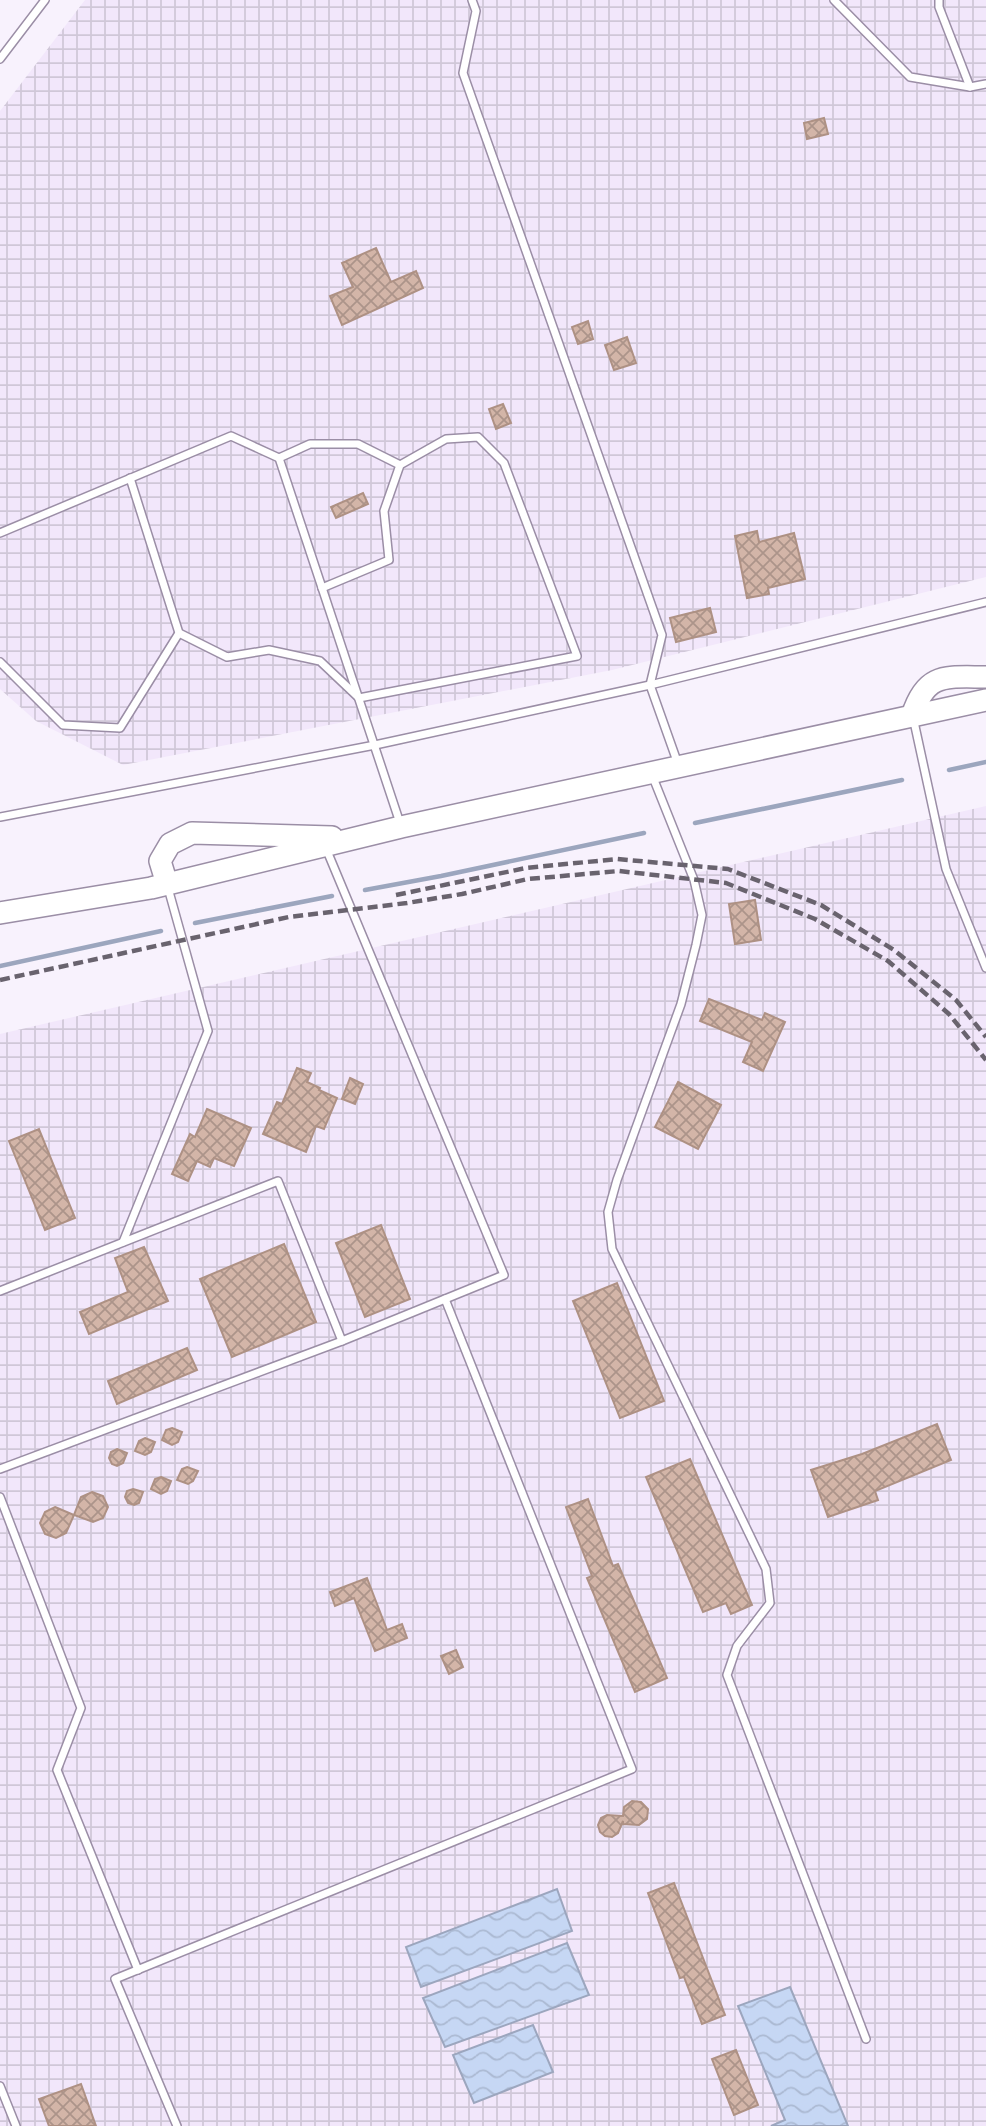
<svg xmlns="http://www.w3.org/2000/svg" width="986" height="2126" font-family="Poppins,sans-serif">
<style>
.industrial{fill:url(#industrial-grid)}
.water{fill:url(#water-waves);stroke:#9ca6be;stroke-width:2}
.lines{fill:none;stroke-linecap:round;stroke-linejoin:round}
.stream{stroke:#9ca6be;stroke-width:4.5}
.building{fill:url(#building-cross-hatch);stroke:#ae9184;stroke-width:2}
.service-casing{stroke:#9b8ea6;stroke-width:10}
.secondary-casing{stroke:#9b8ea6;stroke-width:24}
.service{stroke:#fff;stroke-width:7}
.secondary{stroke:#fff;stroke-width:21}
.rail{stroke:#69636e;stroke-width:4.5;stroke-dasharray:10 5;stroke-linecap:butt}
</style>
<defs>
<pattern id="industrial-grid" width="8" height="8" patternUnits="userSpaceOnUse" patternTransform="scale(1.75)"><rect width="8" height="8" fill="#f2e7fb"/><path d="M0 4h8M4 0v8" fill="none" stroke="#d0c7d8"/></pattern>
<pattern id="water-waves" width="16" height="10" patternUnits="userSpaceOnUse" patternTransform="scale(1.75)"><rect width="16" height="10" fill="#c6d7f4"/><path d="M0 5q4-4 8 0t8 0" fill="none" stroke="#abb9d2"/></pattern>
<pattern id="building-cross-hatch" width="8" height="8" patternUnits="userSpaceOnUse" patternTransform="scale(1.75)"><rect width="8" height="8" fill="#d3b5a8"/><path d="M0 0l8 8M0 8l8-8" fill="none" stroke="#ac948a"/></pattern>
</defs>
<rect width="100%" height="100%" fill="#f8f2fd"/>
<g class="industrial">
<path d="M85 0H986V577L612 670 123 765 36 721 0 689V111Z"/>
<path d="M986 806V2126H0V1034Z"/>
</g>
<g class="water">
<path d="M557 1889 572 1931 421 1987 406 1947Z"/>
<path d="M567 1943 589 1995 445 2047 423 1998Z"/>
<path d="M790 1987 848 2126H771L785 2120 738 2006Z"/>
<path d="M533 2025 553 2072 474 2103 453 2055Z"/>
</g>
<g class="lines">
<g class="stream">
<path d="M949 770 986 762"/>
<path d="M695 823 902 780"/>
<path d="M365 890 441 876 644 833"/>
<path d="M195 923 332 896"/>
<path d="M0 966 161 931"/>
</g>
</g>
<g class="building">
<path d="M824 118 828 134 807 139 804 123Z"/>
<path d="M376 248 391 282 416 271 423 288 342 325 330 296 353 287 342 263Z"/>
<path d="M588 321 593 339 578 344 572 327Z"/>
<path d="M627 337 636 363 614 370 605 345Z"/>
<path d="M503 404 511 423 496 429 489 409Z"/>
<path d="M363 493 368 504 336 518 331 507Z"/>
<path d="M757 531 759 542 794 533 805 579 768 588 769 594 747 598 735 536Z"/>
<path d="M710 608 716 632 676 642 670 618Z"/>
<path d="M755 900 761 940 735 944 729 904Z"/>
<path d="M709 999 762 1020 765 1013 785 1022 763 1071 743 1062 752 1042 700 1021Z"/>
<path d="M297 1068 311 1073 307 1082 320 1088 319 1090 337 1098 324 1129 316 1126 306 1152 263 1134 277 1102 282 1104Z"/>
<path d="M350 1078 363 1084 355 1104 342 1099Z"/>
<path d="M678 1082 721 1105 698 1149 655 1127Z"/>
<path d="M207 1109 251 1128 234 1166 214 1158 210 1167 197 1161 188 1181 172 1174 190 1134 195 1137Z"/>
<path d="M39 1129 75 1218 45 1230 9 1141Z"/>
<path d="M381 1225 410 1299 365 1317 336 1243Z"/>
<path d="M284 1244 316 1322 232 1357 200 1279Z"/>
<path d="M144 1247 168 1301 89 1334 80 1312 128 1292 115 1258Z"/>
<path d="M617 1283 664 1401 620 1418 573 1301Z"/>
<path d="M187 1348 197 1370 117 1404 108 1381Z"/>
<path d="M937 1424 951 1460 875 1491 878 1500 828 1517 811 1470 862 1454Z"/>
<path d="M172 1428 182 1432 178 1442 172 1445 162 1440 166 1430Z"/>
<path d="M145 1438 155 1442 151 1452 145 1455 135 1451 139 1441Z"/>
<path d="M117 1449 127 1453 123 1463 117 1466 112 1464 109 1458 111 1452Z"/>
<path d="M690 1459 752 1605 731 1614 726 1603 703 1612 646 1477Z"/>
<path d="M187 1467 198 1471 193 1481 188 1484 177 1480 182 1469Z"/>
<path d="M161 1477 171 1481 167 1491 161 1494 151 1489 155 1479Z"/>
<path d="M133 1489 143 1492 139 1503 134 1505 128 1503 125 1497 127 1491Z"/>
<path d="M92 1492 103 1496 108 1507 103 1518 93 1522 74 1515 81 1497Z"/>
<path d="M588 1499 613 1566 618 1564 667 1678 635 1692 587 1578 592 1576 566 1507Z"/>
<path d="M55 1507 74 1515 66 1533 56 1538 45 1534 40 1523 45 1512Z"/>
<path d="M367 1578 387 1630 402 1624 407 1638 375 1651 354 1598 335 1606 330 1592Z"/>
<path d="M456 1650 463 1667 449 1674 441 1656Z"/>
<path d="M632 1801 641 1802 648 1809 647 1819 639 1825 623 1824V1821L618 1833 612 1837 605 1836 600 1832 598 1825 601 1818 607 1815 623 1816 624 1807Z"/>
<path d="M674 1883 725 2015 702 2024 684 1977 680 1978 648 1893Z"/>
<path d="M736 2050 758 2105 734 2115 712 2059Z"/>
<path d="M81 2084 96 2126H49L39 2099Z"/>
</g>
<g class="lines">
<defs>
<g id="service">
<path d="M472 0 476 11 463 73 662 635 650 685 678 764"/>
<path d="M834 0 910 77 970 87 986 84"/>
<path d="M939 0V7L970 87"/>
<path d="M0 59 45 0"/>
<path d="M279 458 310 444H358L400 465"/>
<path d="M130 478 179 633 227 657 269 650 320 661 359 698 577 656 504 463 478 437 446 439 400 465 384 511 389 560 322 588"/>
<path d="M0 533 231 436 279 458 400 823"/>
<path d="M0 662 63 725 120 728 179 633"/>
<path d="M913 717 946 869 986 968"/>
<path d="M652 775 694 880 702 915 696 945 681 1004 617 1180 608 1212 612 1249 766 1569 770 1603 737 1646 727 1675 866 2039"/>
<path d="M0 817 375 745 650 685 986 602"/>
<path d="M123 1242 208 1031 168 888"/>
<path d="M0 1291 278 1181 342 1341"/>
<path d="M0 1469 342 1341 504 1275 325 846"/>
<path d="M0 1497 81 1708 57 1770 138 1970"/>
<path d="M0 2086 16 2126"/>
<path d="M177 2126 115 1979 632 1769 445 1299"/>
</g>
<g id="secondary">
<path d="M912 716C926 672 945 677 986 677"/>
<path d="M167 884 160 861 170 844 192 833 332 837"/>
<path d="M0 913 151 888 401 827 986 700"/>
</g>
</defs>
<use href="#service" class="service-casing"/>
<use href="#secondary" class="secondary-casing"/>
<use href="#service" class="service"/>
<use href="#secondary" class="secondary"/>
<g class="rail">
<path d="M396 895 526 868 617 859 728 869 821 905 894 950 956 1000 986 1037"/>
<path d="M0 980 289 917 407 903 462 894 528 879 619 871 726 883 815 919 888 961 949 1014 986 1060"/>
</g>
</g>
</svg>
